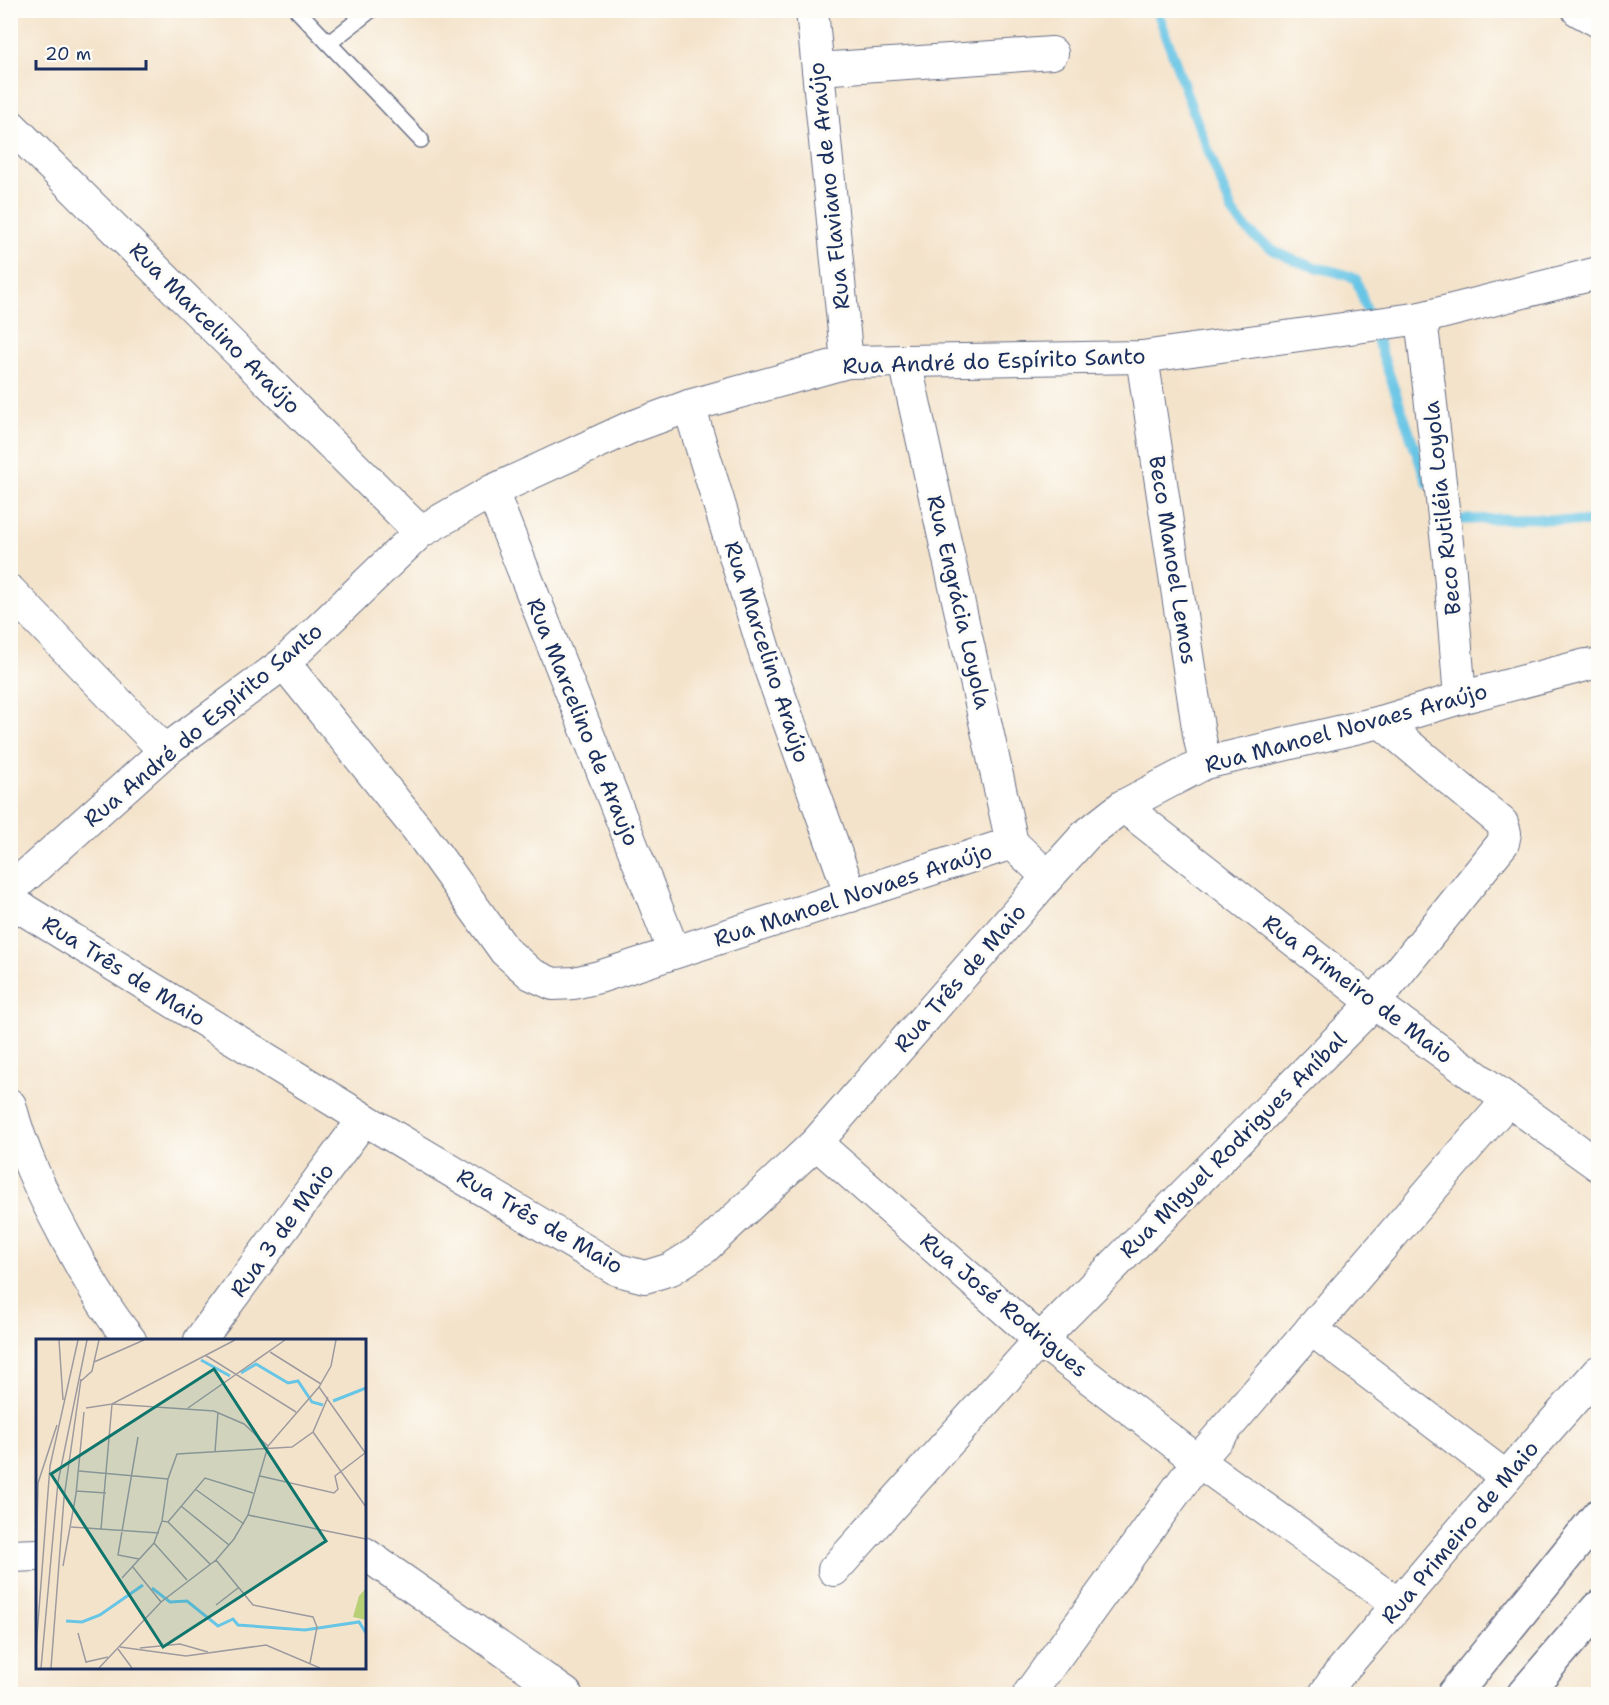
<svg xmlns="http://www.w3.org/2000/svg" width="1609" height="1705" font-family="'Shantell Sans',sans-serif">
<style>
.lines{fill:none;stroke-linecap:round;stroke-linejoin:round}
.stream{stroke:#67c5e5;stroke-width:10}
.lane-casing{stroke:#676e84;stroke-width:18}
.street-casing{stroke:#676e84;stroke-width:34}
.secondary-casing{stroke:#676e84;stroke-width:36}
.highway-casing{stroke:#676e84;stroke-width:36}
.lane{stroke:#fff;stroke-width:15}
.street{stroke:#fff;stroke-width:32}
.secondary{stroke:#fff;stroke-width:33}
.highway{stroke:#fff;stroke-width:33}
.labels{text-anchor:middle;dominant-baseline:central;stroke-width:6;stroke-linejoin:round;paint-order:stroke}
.street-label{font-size:22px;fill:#1b2f5e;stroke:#fdfcf7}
.inset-river{fill:none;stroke:#67c5e5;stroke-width:3}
.inset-road{fill:none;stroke:#9d9b9f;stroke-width:1.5}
.view{fill:#0f766e;fill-opacity:0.15;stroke:#0f766e;stroke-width:3}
.inset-edge{fill:none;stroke:#1b2f5e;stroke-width:3}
</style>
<rect width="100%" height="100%" fill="#fdfcf7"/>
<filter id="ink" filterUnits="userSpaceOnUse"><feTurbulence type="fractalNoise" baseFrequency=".0167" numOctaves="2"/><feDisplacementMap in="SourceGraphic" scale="12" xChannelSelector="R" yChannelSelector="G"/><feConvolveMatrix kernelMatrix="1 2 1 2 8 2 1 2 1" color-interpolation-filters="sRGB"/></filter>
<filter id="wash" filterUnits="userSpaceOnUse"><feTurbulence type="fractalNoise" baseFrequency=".008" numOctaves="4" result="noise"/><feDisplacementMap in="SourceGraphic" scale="24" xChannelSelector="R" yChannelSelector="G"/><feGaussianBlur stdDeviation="1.35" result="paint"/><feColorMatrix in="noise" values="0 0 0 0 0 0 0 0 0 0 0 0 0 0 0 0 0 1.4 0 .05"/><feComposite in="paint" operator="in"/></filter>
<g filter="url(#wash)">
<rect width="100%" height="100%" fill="#f4e3cb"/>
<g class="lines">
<g class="stream">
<path d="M1157 10 1191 106 1232 211C1252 240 1278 256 1311 266 1327 270 1342 272 1356 279L1427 483"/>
<path d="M1446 520 1531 518 1598 523"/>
</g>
</g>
</g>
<g filter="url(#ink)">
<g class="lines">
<defs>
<g id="lane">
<path d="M297 10 421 140"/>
<path d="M329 43 371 10"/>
</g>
<g id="street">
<path d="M812 10 847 362"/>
<path d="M1578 10 1598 21"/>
<path d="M818 69 1052 53"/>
<path d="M10 125 420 532"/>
<path d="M1421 318 1449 560 1460 698"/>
<path d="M1142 357 1199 734 1205 763"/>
<path d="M905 361 1012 843"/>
<path d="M689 406 768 663 851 896"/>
<path d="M492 491 674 952"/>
<path d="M10 591 165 751"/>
<path d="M284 663 419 831 505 951 531 974 553 984 574 983 599 977 1012 843 1048 877 1086 835 1123 806 1205 763 1381 722 1460 698 1586 665"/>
<path d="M1123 806 1374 1003 1598 1165"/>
<path d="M10 890 165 751 284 663 420 532 492 491 629 428 689 406 847 362 1142 357 1421 318 1598 273"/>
<path d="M10 901 364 1119 618 1270 645 1277 671 1269 704 1248 816 1143 1048 877"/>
<path d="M10 1105C22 1152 42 1193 65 1236 84 1272 104 1308 130 1340"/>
<path d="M816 1143 1040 1340 1198 1461 1398 1604"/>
<path d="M1311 1329 1506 1477"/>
<path d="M200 1340 364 1119"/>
<path d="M364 1553 566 1694"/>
<path d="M10 1556 38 1555"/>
<path d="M834 1570 1040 1340 1374 1003 1503 843 1505 833 1502 823 1381 722"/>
<path d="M1029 1694 1198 1461 1508 1100"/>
<path d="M1325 1694 1338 1675 1526 1454 1598 1372"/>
</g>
<path id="secondary" d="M1454 1694 1598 1516"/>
<path id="highway" d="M1524 1694 1598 1608"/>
</defs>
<use href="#lane" class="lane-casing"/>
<use href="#street" class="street-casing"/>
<use href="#secondary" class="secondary-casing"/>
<use href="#highway" class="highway-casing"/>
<use href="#lane" class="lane"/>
<use href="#street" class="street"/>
<use href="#secondary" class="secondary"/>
<use href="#highway" class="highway"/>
</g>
</g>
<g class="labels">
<g class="street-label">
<text transform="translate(829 186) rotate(-96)">Rua Flaviano de Araújo</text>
<text transform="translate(215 328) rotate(45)">Rua Marcelino Araújo</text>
<text transform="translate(994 361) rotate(-2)">Rua André do Espírito Santo</text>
<text transform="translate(1442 508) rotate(-96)">Beco Rutiléia Loyola</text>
<text transform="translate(1173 560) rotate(81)">Beco Manoel Lemos</text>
<text transform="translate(959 602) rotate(77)">Rua Engrácia Loyola</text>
<text transform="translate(767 652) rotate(72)">Rua Marcelino Araújo</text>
<text transform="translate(583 722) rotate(68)">Rua Marcelino de Araujo</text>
<text transform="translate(203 725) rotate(-40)">Rua André do Espírito Santo</text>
<text transform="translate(1346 728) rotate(-15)">Rua Manoel Novaes Araújo</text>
<text transform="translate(853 895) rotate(-18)">Rua Manoel Novaes Araújo</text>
<text transform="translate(124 971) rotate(32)">Rua Três de Maio</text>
<text transform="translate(960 978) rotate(-49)">Rua Três de Maio</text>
<text transform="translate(1358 989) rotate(37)">Rua Primeiro de Maio</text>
<text transform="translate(1233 1145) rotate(-45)">Rua Miguel Rodrigues Aníbal</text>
<text transform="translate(540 1221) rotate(30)">Rua Três de Maio</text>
<text transform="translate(282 1230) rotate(-54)">Rua 3 de Maio</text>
<text transform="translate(1004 1305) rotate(40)">Rua José Rodrigues</text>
<text transform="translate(1460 1532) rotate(-50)">Rua Primeiro de Maio</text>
</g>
</g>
<g transform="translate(36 1339)">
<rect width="330" height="330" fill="#f4e3cb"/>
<path d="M330 249V281L317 278 323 257Z" fill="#b8d076"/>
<path class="inset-river" d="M165 21 194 37M205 34 220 25 252 44 262 42 276 63 287 66M297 62 330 49M116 249 134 263 151 262 182 287 197 280 202 286 269 291 323 283 330 294M30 282 46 283 64 276 107 246"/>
<path class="inset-road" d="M23 1 27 61M234 13 285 45M169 16 260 73M58 23 108 1M45 42 56 32 63 1M283 48 330 115M76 65 199 1M50 69 76 65 178 72 208 85 232 107M152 69 249 1M277 93 330 168M102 98 82 216 103 220M179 113 182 73M43 132 132 140M224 137 298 154 302 150 299 137 329 114M159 150 208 185M40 152 70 154M145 167 193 206M212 176 330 200M126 182 132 140 141 115 256 108 277 93 292 58M132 183 174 225M35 188 123 194M65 190 76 65M118 204 151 241M180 221 217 266 277 278 281 288 274 324M27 227 40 155 48 73M96 227 125 263M0 236 2 144 21 86M86 239 118 204 126 182 132 183 169 139 217 154M180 266 202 249M42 294 50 323 72 318M84 308 150 317 230 306 284 329M104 309 144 305 172 313M0 310 14 127 42 1M82 310 96 329M5 329 22 143 51 1M15 329 28 159 45 40M63 329 125 263 180 221 198 200 212 176 232 107 283 48 295 27 300 1"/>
<path class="view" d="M178 30 290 202 127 308 15 135Z"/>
<rect width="330" height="330" class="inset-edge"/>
</g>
<rect width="1609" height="1705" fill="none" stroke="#fdfcf7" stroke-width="36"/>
<path d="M36 60v9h110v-9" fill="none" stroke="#1b2f5e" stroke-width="3"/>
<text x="45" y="60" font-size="18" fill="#1b2f5e" stroke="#fdfcf7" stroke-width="4.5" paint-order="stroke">20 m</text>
</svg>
